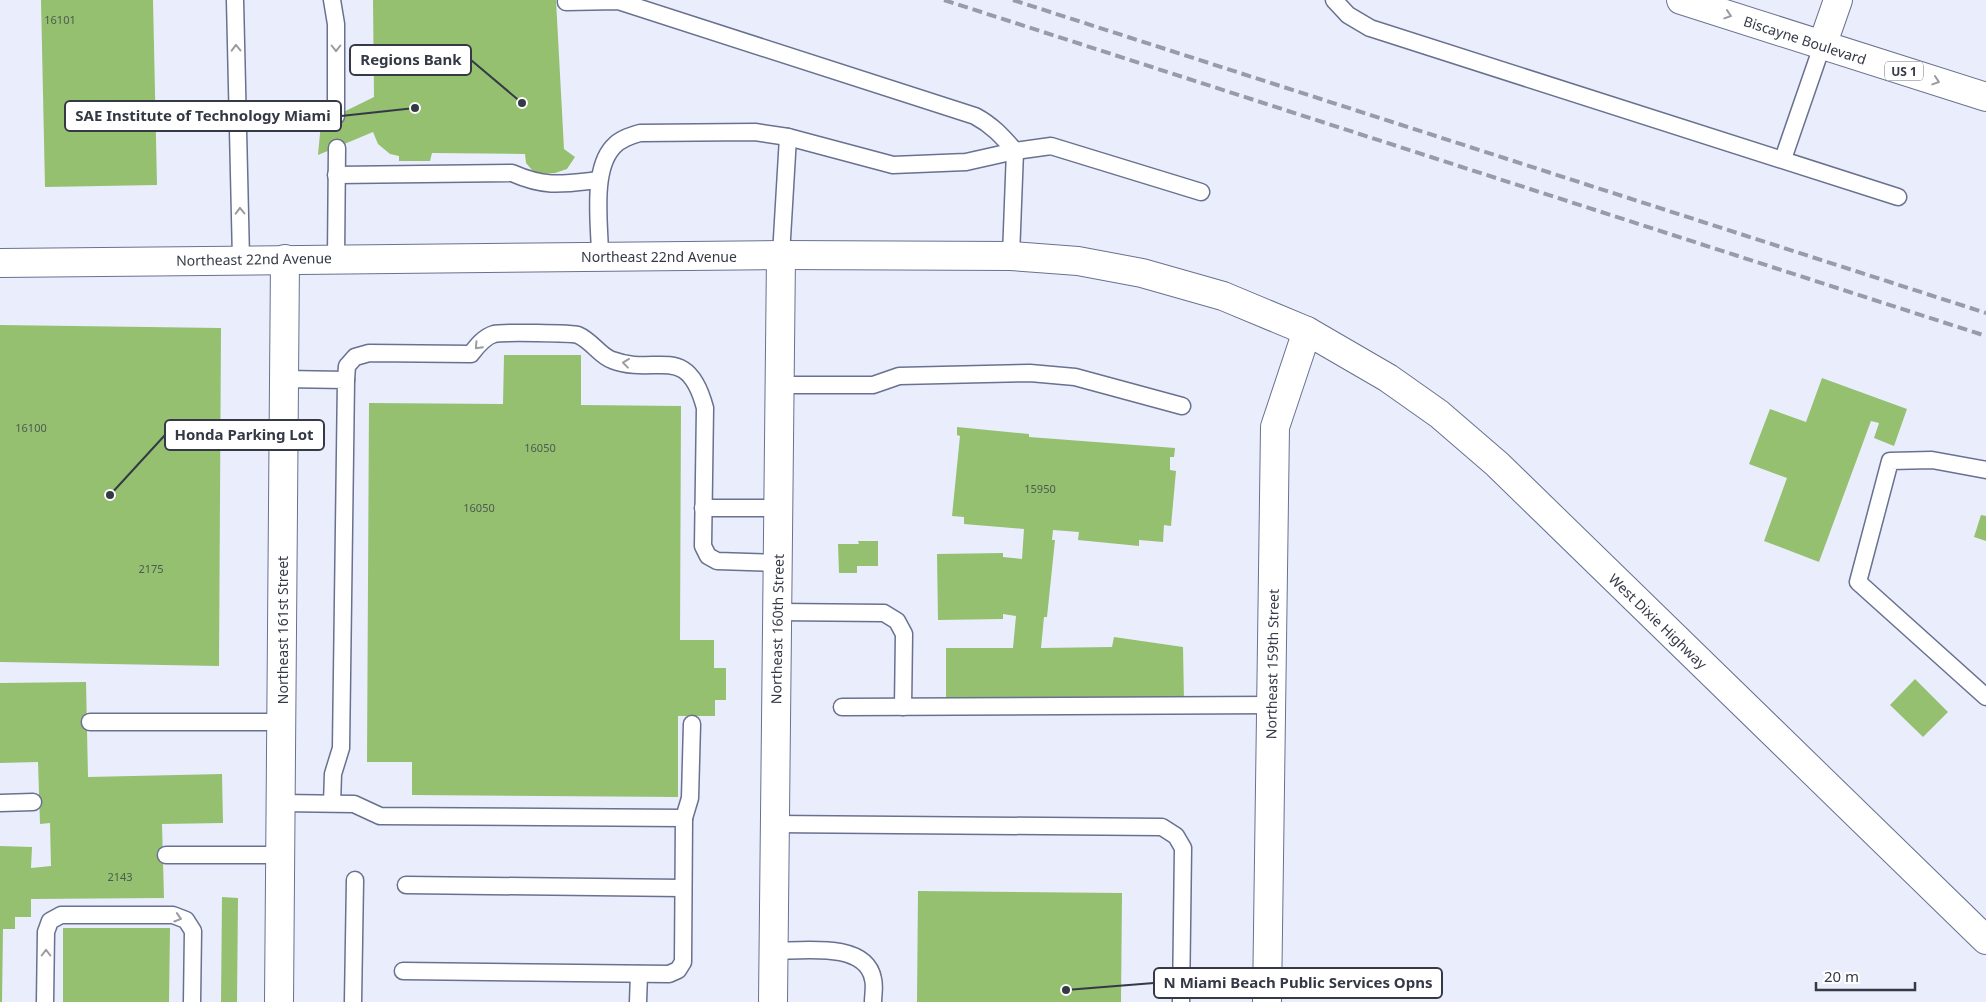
<svg xmlns="http://www.w3.org/2000/svg" width="1986" height="1002" font-family="'Noto Sans',sans-serif">
<style>
.building{fill:#94c070}
.lines{fill:none;stroke-linecap:round;stroke-linejoin:round}
.service-casing{stroke:#68718f;stroke-width:19}
.minor-casing{stroke:#68718f;stroke-width:30}
.tertiary-casing{stroke:#68718f;stroke-width:30}
.secondary-casing{stroke:#68718f;stroke-width:30}
.primary-casing{stroke:#68718f;stroke-width:30}
.service{stroke:#fff;stroke-width:16}
.minor{stroke:#fff;stroke-width:28}
.tertiary{stroke:#fff;stroke-width:28}
.secondary{stroke:#fff;stroke-width:28}
.primary{stroke:#fff;stroke-width:28}
.rail{stroke:#989ca9;stroke-width:4;stroke-dasharray:10 5;stroke-linecap:butt}
.oneway{stroke:#9a9ca2}
.labels{text-anchor:middle;dominant-baseline:central;stroke-width:4;stroke-linejoin:round;paint-order:stroke}
.number-label{font-size:11px;fill:#4d5b50}
.shield{fill:#fff;stroke:#72747e;stroke-width:1}
.shield-label{font-size:12px;font-weight:bold;fill:#353946}
.street-label{font-size:14px;fill:#353946;stroke:#fff}
.leader{fill:none;stroke:#353946;stroke-width:2}
.callout-dot{fill:#353946;stroke:#fff;stroke-width:2}
.callout{fill:#fff;stroke:#353946;stroke-width:2}
.callout-label{font-size:15px;text-anchor:middle;font-weight:bold;fill:#353946}
</style>
<rect width="100%" height="100%" fill="#eaeefc"/>
<g class="building">
<path d="M41 0H153L157 185 45 187Z"/>
<path d="M373 0H556L564 149 575 157 567 169 555 173 540 174 532 170 526 163 525 154 432 153 430 161H399V156L390 154 378 144 373 132 318 155 321 123 374 97Z"/>
<path d="M0 325 221 328 219 666 0 662Z"/>
<path d="M504 355H581V405L681 406 680 640H714V668H726V700H715V716H678V797L412 795V762H367L369 403 503 404Z"/>
<path d="M1822 378 1907 409 1894 446 1874 438 1879 423 1871 421 1819 562 1764 541 1787 478 1749 464 1770 409 1806 422Z"/>
<path d="M957 427 1029 434V437L1175 448 1174 457H1170V470L1176 471 1171 526 1164 525 1163 542 1139 540V546L1078 540 1079 532 1053 530 1052 540H1055L1047 617H1044L1041 648 1112 647 1114 637 1183 647 1184 701 946 703V648H1013L1016 616 1003 614V619L938 620 937 554 1003 553V557L1022 559 1024 529 964 524V517L952 516 960 436 957 435Z"/>
<path d="M1981 515 1986 516V541L1974 537Z"/>
<path d="M858 541H878V566H857V573H839L838 544H859Z"/>
<path d="M1915 679 1948 712 1923 737 1890 705Z"/>
<path d="M86 682 88 777 222 774 223 823 162 824 164 898 31 899V917H15V929H3L2 1002H0V846L32 847 31 868 51 866 50 823 40 824 38 762 0 763V683Z"/>
<path d="M918 891 1122 893 1121 1002H917Z"/>
<path d="M222 897 238 898 237 1002H221Z"/>
<path d="M63 928H170L169 1002H63Z"/>
</g>
<g class="lines">
<defs>
<g id="service">
<path d="M235 0 241 259"/>
<path d="M332 0 336 24V116"/>
<path d="M1334 0 1348 15 1370 28 1898 197"/>
<path d="M566 2 618 1 975 116C992 125 1002 136 1015 151L1011 256"/>
<path d="M1783 159 1822 46"/>
<path d="M336 175 512 173C546 188 563 184 599 180"/>
<path d="M781 255 788 137"/>
<path d="M600 257C600 226 591 171 613 147 620 139 630 136 640 133L755 132 788 137 893 165 966 162 1015 151 1051 146 1201 192"/>
<path d="M336 258 337 148"/>
<path d="M284 379 346 380 341 748 333 774 332 803"/>
<path d="M346 380 347 366 355 357 369 353 471 354C477 346 484 337 494 334 502 332 572 333 578 335 592 341 600 356 612 360 657 377 687 341 705 408L703 546 708 556 717 561 778 563"/>
<path d="M780 385H873L899 376 1030 373 1075 377 1182 406"/>
<path d="M1986 470 1932 460 1890 461 1858 582 1986 697"/>
<path d="M703 508H779"/>
<path d="M777 612 884 613 897 621 904 634 903 707"/>
<path d="M842 707 1271 705"/>
<path d="M90 722H281"/>
<path d="M0 803 33 802"/>
<path d="M281 803 354 804 380 816 684 818 683 962 678 970 669 974 403 971"/>
<path d="M684 818 690 798 692 724"/>
<path d="M774 824 1162 827 1176 836 1183 848 1181 1002"/>
<path d="M166 855H281"/>
<path d="M406 885 683 888"/>
<path d="M773 951C802 951 866 941 873 979 875 986 873 995 873 1002"/>
<path d="M45 1002 46 932 50 921 61 915H173L186 920 193 931 192 1002"/>
<path d="M353 1002 355 880"/>
<path d="M638 1002 639 974"/>
</g>
<g id="minor">
<path d="M1822 46 1838 0"/>
<path d="M279 1002 285 259"/>
<path d="M773 1002 781 255"/>
</g>
<path id="tertiary" d="M1267 1002 1275 427 1307 331"/>
<path id="secondary" d="M0 263 781 255 1011 256 1078 261 1142 273 1223 296 1307 331 1388 378 1439 414 1497 464 1986 940"/>
<path id="primary" d="M1681 0 1986 97"/>
</defs>
<use href="#service" class="service-casing"/>
<use href="#minor" class="minor-casing"/>
<use href="#tertiary" class="tertiary-casing"/>
<use href="#secondary" class="secondary-casing"/>
<use href="#primary" class="primary-casing"/>
<use href="#service" class="service"/>
<use href="#minor" class="minor"/>
<use href="#tertiary" class="tertiary"/>
<use href="#secondary" class="secondary"/>
<use href="#primary" class="primary"/>
<g class="rail">
<path d="M944 0 1986 336"/>
<path d="M1013 0 1986 313"/>
</g>
</g>
<defs><path id="oneway-chevron" d="M-2-3.5L2.5 0L-2 3.5" fill="none" stroke-width="1.6" stroke-linecap="round" stroke-linejoin="round" transform="scale(1.25)"/></defs>
<g class="oneway">
<use href="#oneway-chevron" transform="translate(1728 15) rotate(18)"/>
<use href="#oneway-chevron" transform="translate(236 48) rotate(-91)"/>
<use href="#oneway-chevron" transform="translate(336 48) rotate(90)"/>
<use href="#oneway-chevron" transform="translate(1936 81) rotate(18)"/>
<use href="#oneway-chevron" transform="translate(240 211) rotate(-91)"/>
<use href="#oneway-chevron" transform="translate(478 346) rotate(133)"/>
<use href="#oneway-chevron" transform="translate(626 363) rotate(-173)"/>
<use href="#oneway-chevron" transform="translate(178 918) rotate(17)"/>
<use href="#oneway-chevron" transform="translate(46 953) rotate(-90)"/>
</g>
<g class="labels">
<g class="number-label">
<text x="60" y="19">16101</text>
<text x="31" y="427">16100</text>
<text x="540" y="447">16050</text>
<text x="1040" y="488">15950</text>
<text x="479" y="507">16050</text>
<text x="151" y="568">2175</text>
<text x="120" y="876">2143</text>
</g>
<rect class="shield" x="1885" y="61.5" width="38" height="19" rx="4"/>
<g class="shield-label">
<text x="1904" y="71">US 1</text>
</g>
<g class="street-label">
<text transform="translate(1805 40) rotate(18)">Biscayne Boulevard</text>
<text x="659" y="256">Northeast 22nd Avenue</text>
<text transform="translate(254 259) rotate(-1)">Northeast 22nd Avenue</text>
<text transform="translate(1658 621) rotate(44)">West Dixie Highway</text>
<text transform="translate(777 629) rotate(-89)">Northeast 160th Street</text>
<text transform="translate(282 630) rotate(-90)">Northeast 161st Street</text>
<text transform="translate(1272 664) rotate(-89)">Northeast 159th Street</text>
</g>
</g>
<path class="leader" d="M522 103L471 60M415 108L341 116M110 495L165 435M1066 990L1154 983"/>
<g class="callout-dot">
<circle cx="522" cy="103" r="5"/>
<circle cx="415" cy="108" r="5"/>
<circle cx="110" cy="495" r="5"/>
<circle cx="1066" cy="990" r="5"/>
</g>
<g class="callout">
<rect x="350" y="45" width="121" height="30" rx="5"/>
<rect x="65" y="101" width="276" height="30" rx="5"/>
<rect x="165" y="420" width="159" height="30" rx="5"/>
<rect x="1154" y="968" width="288" height="30" rx="5"/>
</g>
<g class="callout-label">
<text x="411" y="65">Regions Bank</text>
<text x="203" y="121">SAE Institute of Technology Miami</text>
<text x="244" y="440">Honda Parking Lot</text>
<text x="1298" y="988">N Miami Beach Public Services Opns</text>
</g>
<path d="M1816 982v8h99v-8" fill="none" stroke="#353946" stroke-width="2.5"/>
<text x="1824" y="982" font-size="15" fill="#353946" stroke="#ffffff" stroke-width="4" paint-order="stroke">20 m</text>
</svg>
